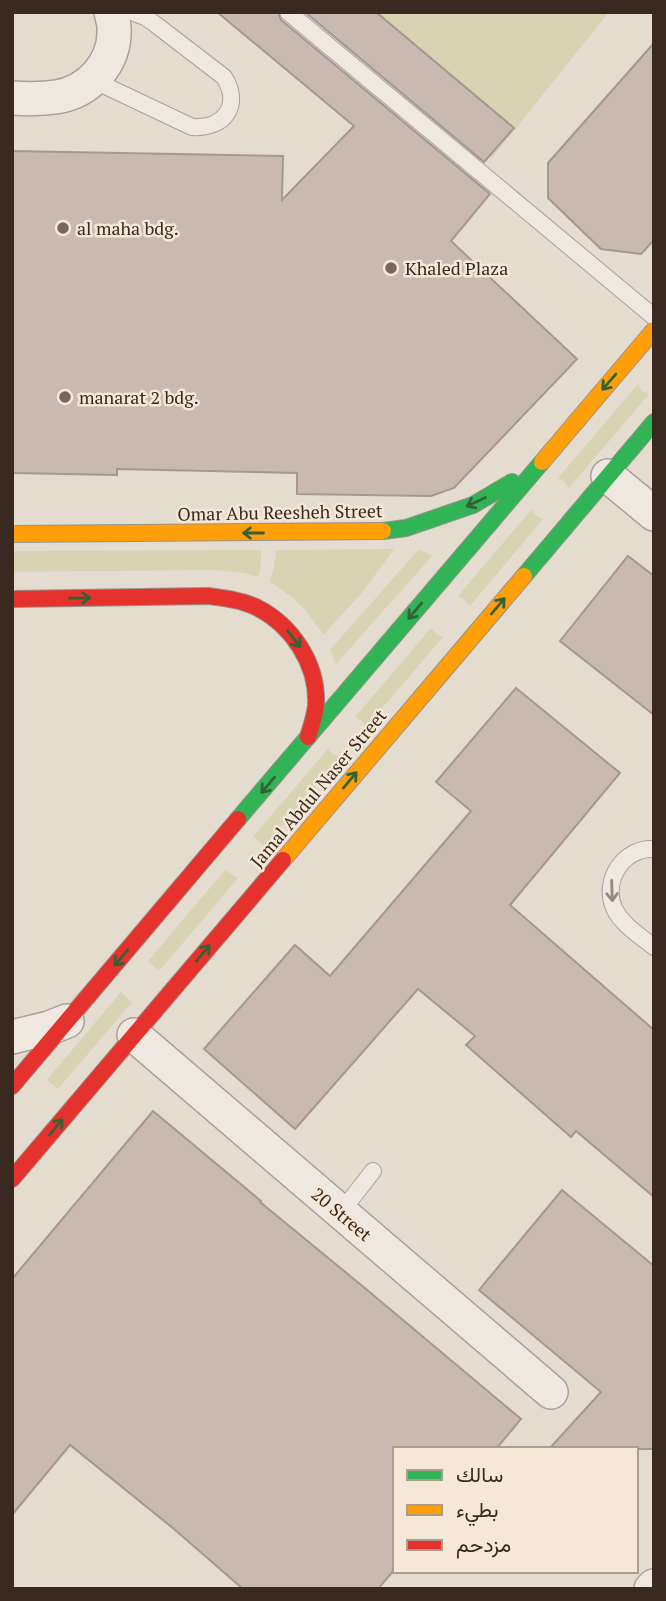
<svg xmlns="http://www.w3.org/2000/svg" width="666" height="1601" font-family="'PT Serif',Vazirmatn,serif">
<style>
.green{fill:#d8d3b2}
.building{fill:#c9bab1;stroke:#a6978f;stroke-width:2}
.lines{fill:none;stroke-linecap:round;stroke-linejoin:round}
.lane-casing{stroke:#aba198;stroke-width:18}
.street-casing{stroke:#aba198;stroke-width:36}
.fast-casing{stroke:#9a9188;stroke-width:18}
.slow-casing{stroke:#9a9188;stroke-width:18}
.jam-casing{stroke:#9a9188;stroke-width:18}
.lane{stroke:#eee8e1;stroke-width:16}
.street{stroke:#eee8e1;stroke-width:33}
.fast{stroke:#30b455;stroke-width:16}
.slow{stroke:#ff9f0a;stroke-width:16}
.jam{stroke:#e5322d;stroke-width:16}
.oneway{stroke:#366135}
.oneway2{stroke:#948880}
.poi-dot{fill:#76685e;stroke:#f6e8d6;stroke-width:2.5}
.labels{text-anchor:middle;dominant-baseline:central;stroke-width:5;stroke-linejoin:round;paint-order:stroke}
.poi-label{font-size:18px;fill:#3a2920;stroke:#f6e8d6;text-anchor:start}
.street-label{font-size:18px;fill:#3a2920;stroke:#f6e8d6}
</style>
<rect width="100%" height="100%" fill="#e5dcd0"/>
<g class="green">
<path d="M324 12H609L492 158Z"/>
<path d="M638 384 642 391 649 394 569 488 565 482 558 478Z"/>
<path d="M531 510 536 516 543 519 470 606 465 600 458 596Z"/>
<path d="M394 549 361 594 323 635C309 611 293 596 270 582L274 566 276 550Z"/>
<path d="M419 549 432 556 336 664 330 650Z"/>
<path d="M261 550V564L258 577 244 573 214 570 12 572V551Z"/>
<path d="M431 628 436 634 443 637 366 727 362 721 355 717Z"/>
<path d="M328 749 330 752 340 758 264 848 262 844 253 837Z"/>
<path d="M226 869 228 872 238 878 159 971 148 961Z"/>
<path d="M121 992 132 1002 58 1089 47 1080Z"/>
</g>
<g class="building">
<path d="M217 12H278L281 20 490 194 451 241 577 359 454 488 431 496 297 494V473L117 469V475L12 473V151L283 156 282 200 354 126Z"/>
<path d="M305 12H376L514 128 484 162Z"/>
<path d="M654 43V240L641 254 601 249 548 198V163Z"/>
<path d="M628 556 654 576V715L560 641Z"/>
<path d="M516 688 620 773 510 905 654 1030V1197L576 1131 571 1137 466 1045 475 1036 418 989 295 1129 204 1049 295 945 330 976 471 811 436 782Z"/>
<path d="M153 1111 261 1201 260 1202 366 1289 521 1419 496 1449H395V1569L378 1589H243L174 1529 70 1445 12 1515V1279Z"/>
<path d="M562 1190 654 1266V1449H549L601 1392 479 1290Z"/>
</g>
<g class="lines">
<defs>
<g id="lane">
<path d="M288 12 654 317"/>
<path d="M93 80 192 127C224 129 242 106 224 77L155 24 145 17 132 12"/>
<path d="M654 849C624 847 602 880 614 908 621 924 640 936 654 947"/>
<path d="M341 1212 373 1171"/>
</g>
<g id="street">
<path d="M12 98C27 99 42 99 56 97 89 92 116 63 114 28 114 23 112 17 111 12"/>
<path d="M608 476 654 514"/>
<path d="M134 1035 551 1392"/>
<path d="M12 1037 49 1028 67 1021"/>
<path d="M651 1589 654 1586"/>
</g>
<g id="fast">
<path d="M383 531 406 528 473 505 512 482"/>
<path d="M524 576 654 422"/>
<path d="M238 819 542 462"/>
</g>
<g id="slow">
<path d="M542 462 654 330"/>
<path d="M12 534 383 531"/>
<path d="M283 860 524 576"/>
</g>
<g id="jam">
<path d="M12 599 208 596C224 598 241 600 256 607 292 625 318 664 316 705 315 716 311 727 308 737"/>
<path d="M12 1086 238 819"/>
<path d="M12 1179 283 860"/>
</g>
</defs>
<use href="#lane" class="lane-casing"/>
<use href="#street" class="street-casing"/>
<use href="#fast" class="fast-casing"/>
<use href="#slow" class="slow-casing"/>
<use href="#jam" class="jam-casing"/>
<use href="#lane" class="lane"/>
<use href="#street" class="street"/>
<use href="#fast" class="fast"/>
<use href="#slow" class="slow"/>
<use href="#jam" class="jam"/>
</g>
<defs><path id="oneway-shaft" d="M-6 0H5M1.5-3L5.5 0L1.5 3" fill="none" stroke-width="1.6" stroke-linecap="round" stroke-linejoin="round" transform="scale(1.75)"/></defs>
<g class="oneway">
<use href="#oneway-shaft" transform="translate(609 382) rotate(131)"/>
<use href="#oneway-shaft" transform="translate(476 502) rotate(155)"/>
<use href="#oneway-shaft" transform="translate(253 533) rotate(180)"/>
<use href="#oneway-shaft" transform="translate(80 598) rotate(-1)"/>
<use href="#oneway-shaft" transform="translate(498 606) rotate(-50)"/>
<use href="#oneway-shaft" transform="translate(415 611) rotate(130)"/>
<use href="#oneway-shaft" transform="translate(294 639) rotate(52)"/>
<use href="#oneway-shaft" transform="translate(350 780) rotate(-50)"/>
<use href="#oneway-shaft" transform="translate(268 785) rotate(130)"/>
<use href="#oneway-shaft" transform="translate(203 953) rotate(-50)"/>
<use href="#oneway-shaft" transform="translate(121 958) rotate(130)"/>
<use href="#oneway-shaft" transform="translate(56 1127) rotate(-50)"/>
</g>
<use class="oneway2" href="#oneway-shaft" transform="translate(612 891) rotate(88)"/>
<g class="poi-dot">
<circle cx="63" cy="228" r="7"/>
<circle cx="391" cy="268" r="7"/>
<circle cx="65" cy="397" r="7"/>
</g>
<g class="labels">
<g class="poi-label">
<text x="77" y="228">al maha bdg.</text>
<text x="405" y="268">Khaled Plaza</text>
<text x="79" y="397">manarat 2 bdg.</text>
</g>
<g class="street-label">
<text transform="translate(280 512) rotate(-1)">Omar Abu Reesheh Street</text>
<text transform="translate(318 788) rotate(-50)">Jamal Abdul Naser Street</text>
<text transform="translate(342 1214) rotate(40)">20 Street</text>
</g>
</g>
<rect width="666" height="1601" fill="none" stroke="#3a2920" stroke-width="28"/>
<rect x="393" y="1447" width="245" height="126" fill="#f6e8d6" stroke="#ab9c8d" stroke-width="2"/>
<rect x="407" y="1470" width="35" height="10" fill="#30b455" stroke="#ab9c8d" stroke-width="2"/>
<text x="456" y="1482" font-size="21" fill="#3a2920">سالك</text>
<rect x="407" y="1505" width="35" height="10" fill="#ff9f0a" stroke="#ab9c8d" stroke-width="2"/>
<text x="456" y="1517" font-size="21" fill="#3a2920">بطيء</text>
<rect x="407" y="1540" width="35" height="10" fill="#e5322d" stroke="#ab9c8d" stroke-width="2"/>
<text x="456" y="1552" font-size="21" fill="#3a2920">مزدحم</text>
</svg>
